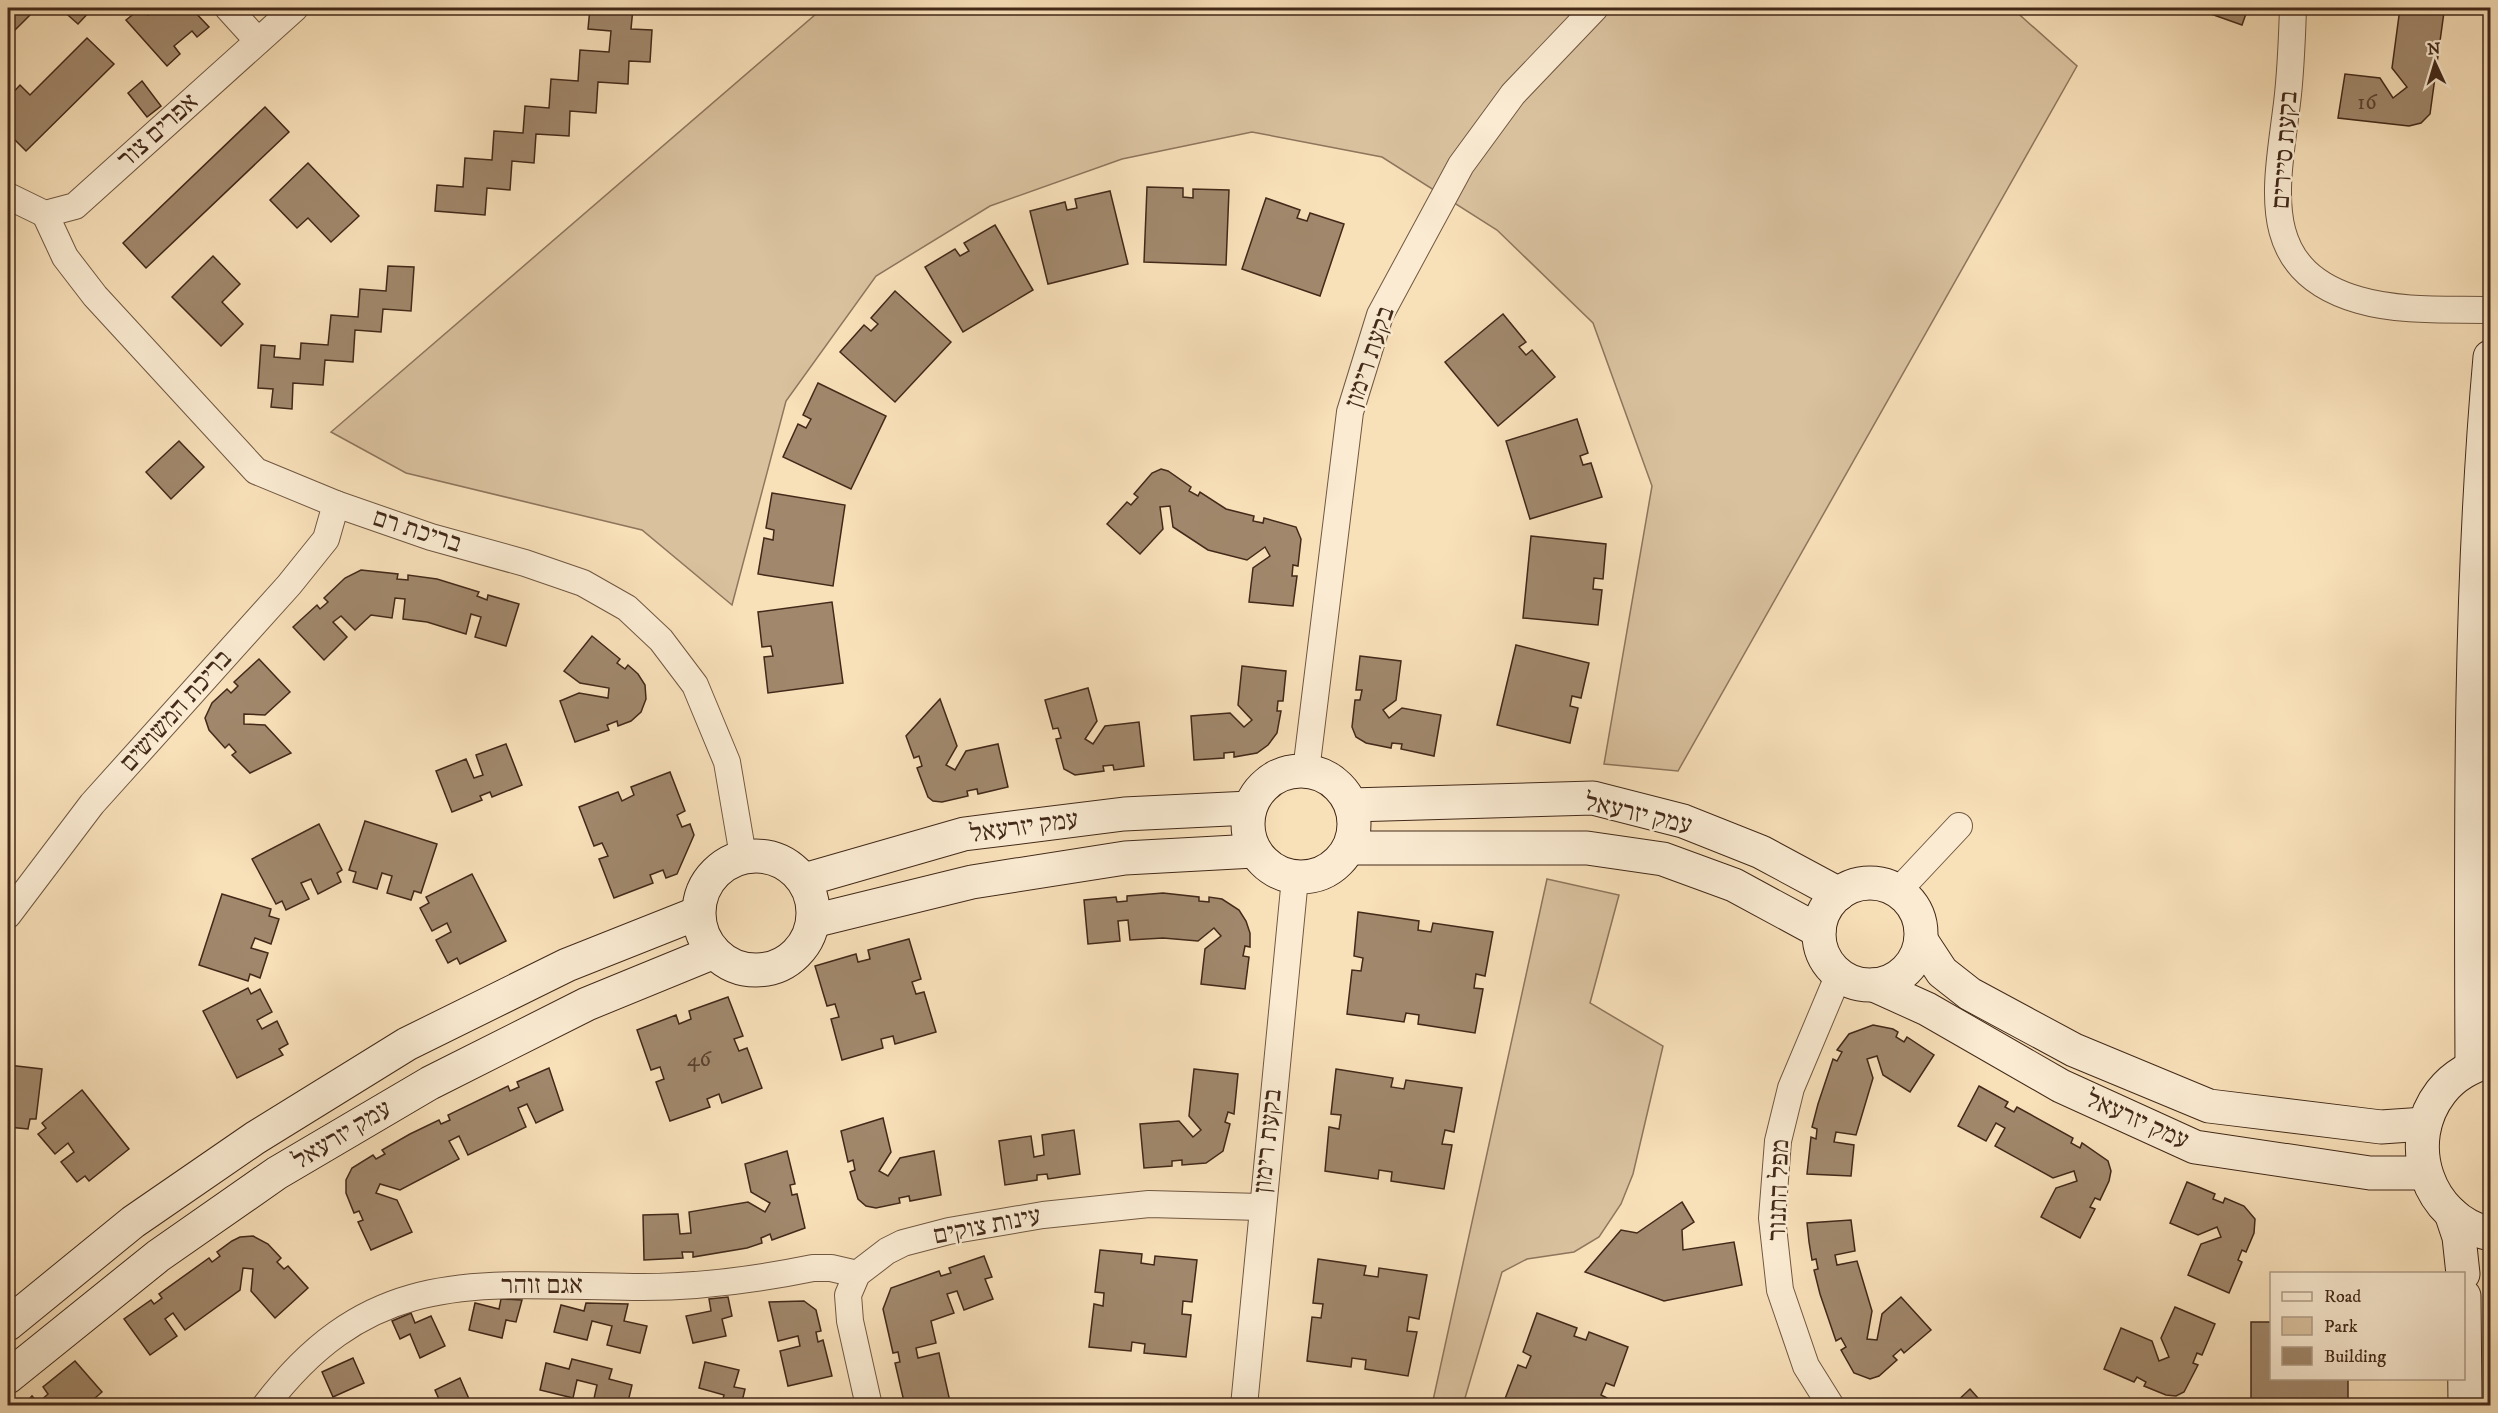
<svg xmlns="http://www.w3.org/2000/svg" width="2498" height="1413" font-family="'IM FELL DW Pica','Frank Ruhl Libre',serif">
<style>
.green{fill:#d9c19e;stroke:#8e755c;stroke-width:1.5}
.building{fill:#a1886c;stroke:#422919;stroke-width:1.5}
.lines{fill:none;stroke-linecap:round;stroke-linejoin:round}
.street-casing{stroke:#705741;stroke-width:28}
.secondary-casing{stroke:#422919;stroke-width:35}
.street{stroke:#faebd2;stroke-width:26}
.secondary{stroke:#faebd2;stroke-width:33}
.labels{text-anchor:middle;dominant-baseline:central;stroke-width:5;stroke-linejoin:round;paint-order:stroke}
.number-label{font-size:22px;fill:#5a412e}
.street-label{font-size:26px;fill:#422919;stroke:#faebd2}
</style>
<rect width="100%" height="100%" fill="#f8e0b9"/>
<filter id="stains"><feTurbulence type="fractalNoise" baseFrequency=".00333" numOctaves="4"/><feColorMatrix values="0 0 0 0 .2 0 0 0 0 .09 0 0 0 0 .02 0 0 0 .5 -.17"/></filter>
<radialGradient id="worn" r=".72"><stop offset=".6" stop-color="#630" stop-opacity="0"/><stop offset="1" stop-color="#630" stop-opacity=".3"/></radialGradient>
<g class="green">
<path d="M823 8H2012L2077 66 1678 771 1604 764 1652 486 1593 323 1497 230 1382 157 1252 132 1122 159 990 206 876 276 786 401 732 605 642 530 406 473 331 432Z"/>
<path d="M1547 879 1619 895 1590 1003 1663 1046 1633 1174 1621 1204 1599 1237 1574 1252 1527 1259 1502 1272 1463 1405H1432Z"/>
</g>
<g class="building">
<path d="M8 8H25L31 14 8 37Z"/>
<path d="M60 8H93L78 24Z"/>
<path d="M141 8 148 15 157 8H191L209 27 197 37 192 31 174 46 180 54 167 66 126 20Z"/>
<path d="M590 8H633L631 29 652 30 650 62 629 61 628 84 598 82 596 113 570 111 569 136 536 134 534 163 512 161 510 190 487 188 485 215 435 211 437 185 463 187 465 158 492 160 494 131 523 133 525 106 549 108 551 79 578 81 580 50 609 52 611 31 588 29Z"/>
<path d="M2209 8H2248L2242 25 2211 14 2213 9Z"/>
<path d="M2400 8H2443L2444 12 2430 114 2421 123 2409 126 2338 118 2345 74 2380 78 2393 98 2407 87 2392 68Z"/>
<path d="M87 38 114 64 26 151 8 133V98L20 85 30 95Z"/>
<path d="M142 81 161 106 147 117 128 93Z"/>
<path d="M265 107 289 132 146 268 123 243Z"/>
<path d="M308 163 359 216 331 242 308 218 297 228 270 200Z"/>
<path d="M1147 187 1183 188V197L1193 198V189L1229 190 1226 265 1144 262Z"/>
<path d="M1110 191 1128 264 1048 284 1030 211 1065 202 1067 210 1077 208 1075 199Z"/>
<path d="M1266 198 1300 210 1297 218 1307 221 1310 213 1344 224 1320 296 1242 269Z"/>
<path d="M995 225 1033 290 963 332 925 267 955 249 960 256 969 251 964 243Z"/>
<path d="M213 256 240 284 222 302 243 324 221 346 172 297Z"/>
<path d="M388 266 414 267 411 311 383 309 381 332 355 330 353 362 325 360 323 385 293 383 292 409 271 407 273 389 258 388 261 345 275 346 274 357 300 359 301 343 328 345 331 315 358 317 360 289 386 291Z"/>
<path d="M895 291 951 342 895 402 840 352 864 325 871 331 878 324 871 318Z"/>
<path d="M1503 314 1526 342 1519 347 1526 355 1532 350 1555 377 1498 426 1445 362Z"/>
<path d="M818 383 886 416 851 489 783 457 798 424 806 428 811 419 803 415Z"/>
<path d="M1577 419 1588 453 1580 456 1583 465 1591 463 1602 497 1530 519 1506 441Z"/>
<path d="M179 441 204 467 171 499 146 472Z"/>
<path d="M1161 469 1168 471 1191 487 1189 491 1198 496 1200 492 1226 509 1254 516 1253 521 1263 523 1264 518 1296 527 1301 539 1298 566 1293 565 1292 576H1297L1293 606 1249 602 1253 568 1270 556 1265 547 1247 560 1208 550 1173 527 1170 506 1160 507 1163 529 1140 554 1107 524 1127 502 1131 505 1138 497 1134 494 1152 473Z"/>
<path d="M772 493 845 505 833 586 758 574 764 538 773 540 774 530 766 528Z"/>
<path d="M1531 536 1606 544 1603 579 1594 578 1593 589 1602 590 1598 625 1523 618Z"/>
<path d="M361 570 398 574 397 579 408 580V575L437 579 479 592 477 596 487 600 488 595 519 604 506 646 475 637 481 617 471 614 466 634 427 622 403 619 405 599 395 598 392 618 371 615 355 630 341 616 333 622 347 637 324 660 293 627 317 605 320 609 328 602 324 598 345 578Z"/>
<path d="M832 602 843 683 768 693 764 657 773 656 771 646 762 647 758 612Z"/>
<path d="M592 636 620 659 617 663 625 669 628 665 638 674 645 685 646 699 641 712 631 721 618 726 617 721 607 725 609 730 575 742 560 701 579 693 608 698 609 688 580 683 564 671Z"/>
<path d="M1516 645 1589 663 1581 698 1572 696 1570 706 1578 708 1570 743 1497 725Z"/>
<path d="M1360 656 1401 661 1396 700 1383 710 1389 718 1402 708 1441 715 1434 756 1401 749 1402 744 1392 743 1391 748 1366 743 1356 737 1352 727 1355 700H1360L1362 690H1356Z"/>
<path d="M259 659 290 692 265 715 244 714V724L265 725 291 753 250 773 232 755 236 752 229 744 225 748 209 730 205 718 212 703 227 689 231 693 238 686 234 682Z"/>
<path d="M1242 666 1286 671 1283 701H1278L1277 711H1281L1277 733 1268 745 1257 753 1234 757V752L1224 753V758L1194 760 1191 716 1230 713 1244 727 1252 720 1238 705Z"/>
<path d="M1088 688 1097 721 1085 739 1093 744 1105 726 1139 722 1144 766 1114 770 1113 765 1103 766 1104 771 1075 775 1064 769 1056 739 1061 738 1058 728 1053 729 1045 700Z"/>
<path d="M940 699 957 746 946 765 955 770 966 751 998 744 1008 787 978 794 977 789 967 791 968 796 942 802 933 801 928 797 917 768 922 766 919 756 914 758 906 736Z"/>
<path d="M506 744 522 785 492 797 490 792 480 796 482 800 452 812 436 771 466 759 474 778 483 775 476 755Z"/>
<path d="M670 772 685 811 677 815 682 827 690 824 694 835 677 874 666 878 663 870 650 875 653 883 614 898 599 859 608 856 602 843 594 846 579 807 618 792 622 801 634 795 631 787Z"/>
<path d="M365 821 437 844 421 893 414 891 411 900 387 893 392 876 382 873 377 889 353 882 356 872 349 870Z"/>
<path d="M319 824 342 870 337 873 341 882 318 894 311 879 301 883 309 899 286 910 282 901 276 904 252 859Z"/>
<path d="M472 874 506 941 460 964 457 958 448 963 436 940 451 932 447 923 432 931 420 908 429 903 426 897Z"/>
<path d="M1163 893 1199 897V901L1209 902V897L1222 899 1239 910 1246 921 1250 933V947L1245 946 1243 956 1249 957 1245 989 1201 984 1205 949 1221 936 1214 928 1198 941 1163 938 1130 940 1128 920 1118 921 1120 941 1088 944 1084 900 1116 897 1117 902 1127 901V896Z"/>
<path d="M222 894 271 909 269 916 279 919 271 944 255 938 251 948 268 953 260 978 250 974 248 981 199 965Z"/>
<path d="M1358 912 1419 921 1418 930 1431 932 1433 923 1493 932 1485 976 1476 974 1474 988 1483 989 1475 1033 1418 1024 1419 1015 1406 1013 1404 1022 1347 1014 1352 970 1361 971 1363 958 1354 956Z"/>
<path d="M909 939 921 979 912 982 916 994 924 992 936 1032 895 1044 893 1036 881 1039 883 1048 842 1060 831 1019 839 1017 835 1004 827 1006 815 966 856 954 858 962 870 959 868 950Z"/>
<path d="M248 988 251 994 260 989 272 1012 257 1020 262 1029 277 1021 288 1044 279 1049 283 1055 237 1078 203 1011Z"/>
<path d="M728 997 743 1036 734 1039 739 1051 747 1048 762 1088 722 1103 719 1094 707 1099 710 1107 670 1121 656 1082 664 1079 660 1067 651 1070 637 1030 676 1015 679 1024 691 1019 689 1011Z"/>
<path d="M1873 1025 1893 1029 1898 1032 1896 1037 1904 1042 1907 1037 1934 1055 1910 1092 1883 1075 1877 1056 1867 1059 1873 1078 1856 1135 1836 1132 1834 1142 1854 1145 1851 1176 1807 1174 1811 1137 1816 1139 1817 1129 1812 1127 1818 1104 1833 1059 1837 1061 1842 1052 1837 1050 1849 1034Z"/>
<path d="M8 1065 42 1069 36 1119H30L28 1129 8 1127Z"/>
<path d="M549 1068 563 1110 536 1123 527 1104 518 1108 526 1127 468 1155 459 1136 449 1141 459 1159 400 1190 380 1184 376 1193 397 1200 412 1232 371 1250 358 1222 363 1220 359 1211 354 1213 346 1193V1180L352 1168 373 1155 376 1159 385 1154 382 1150 410 1134 439 1120 441 1124 450 1120 448 1115 508 1086 510 1091 519 1087 517 1082Z"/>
<path d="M1194 1069 1238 1074 1234 1114 1228 1112 1225 1122 1230 1124 1223 1151 1206 1163 1182 1165V1160L1172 1161V1166L1144 1168 1140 1124 1179 1121 1193 1137 1201 1130 1189 1116Z"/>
<path d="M1336 1069 1393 1078 1391 1087 1404 1089 1406 1080 1462 1088 1454 1132 1445 1130 1442 1144 1452 1145 1444 1189 1391 1181 1392 1172 1379 1170 1378 1179 1325 1171 1329 1127 1339 1129 1341 1115 1331 1114Z"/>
<path d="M1979 1086 2008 1102 2005 1107 2014 1112 2017 1107 2073 1138 2071 1143 2080 1148 2082 1143 2108 1161 2111 1171 2109 1181 2100 1200 2095 1198 2090 1207 2095 1209 2080 1238 2041 1217 2056 1188 2077 1181 2074 1171 2053 1178 1995 1146 2005 1128 1996 1123 1986 1141 1958 1126Z"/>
<path d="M82 1090 129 1149 89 1181 85 1176 77 1182 61 1162 74 1152 68 1143 55 1154 38 1134 46 1128 42 1123Z"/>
<path d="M883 1118 891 1152 879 1171 888 1176 900 1158 934 1151 941 1195 910 1201 909 1196 899 1198 900 1203 876 1208 866 1206 858 1199 850 1172 855 1170 853 1160 848 1162 841 1131Z"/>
<path d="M1074 1130 1080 1174 1048 1179 1047 1174 1037 1175V1180L1005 1185 999 1141 1031 1136 1034 1157 1044 1155 1042 1135Z"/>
<path d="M787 1151 795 1184 790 1185 792 1195 797 1194 805 1228 772 1240 770 1234 761 1238 762 1243 747 1248 693 1257V1252H682L683 1258 644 1260 643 1215 678 1214 680 1234 691 1233 689 1212 748 1202 765 1212 770 1203 751 1192 745 1164Z"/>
<path d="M2187 1182 2215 1194 2213 1199 2223 1203 2225 1198 2244 1206 2255 1219 2254 1233 2246 1252 2242 1250 2238 1260 2242 1262 2229 1293 2188 1275 2201 1244 2221 1237 2217 1227 2198 1235 2170 1223Z"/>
<path d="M1682 1202 1694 1222 1682 1230 1683 1250 1734 1242 1742 1285 1664 1301 1585 1272 1621 1230 1637 1233Z"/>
<path d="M1851 1220 1855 1251 1835 1255 1837 1265 1857 1261 1872 1311 1867 1339 1877 1340 1882 1314 1901 1297 1931 1330 1904 1353 1901 1349 1893 1356 1897 1360 1879 1376 1870 1379 1854 1373 1841 1350 1846 1347 1841 1338 1836 1341 1820 1294 1814 1270 1818 1269 1816 1259 1812 1260 1809 1242 1807 1223Z"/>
<path d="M253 1236 268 1244 281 1258 277 1262 284 1269 288 1266 308 1288 275 1318 251 1291 253 1269 243 1268 240 1290 185 1330 173 1313 165 1319 177 1336 150 1355 124 1319 151 1300 154 1304 162 1298 159 1294 209 1258 212 1262 220 1256 217 1252 232 1241 240 1237Z"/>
<path d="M1100 1250 1142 1254 1141 1263 1154 1265 1155 1256 1197 1260 1192 1302 1183 1301 1182 1314 1191 1315 1186 1357 1144 1353 1145 1344 1132 1342 1131 1351 1089 1347 1094 1304 1103 1306 1104 1293 1095 1292Z"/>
<path d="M984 1256 992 1277 985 1279 993 1299 964 1310 957 1291 947 1294 954 1313 931 1321 936 1343 916 1348 918 1358 939 1353 951 1406H905L895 1363 900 1362 898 1352 893 1353 883 1309 891 1288 939 1271 941 1276 951 1273 949 1268Z"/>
<path d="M1318 1259 1366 1266 1364 1275 1378 1277 1379 1268 1427 1275 1419 1319 1409 1317 1407 1331 1417 1332 1408 1376 1365 1369 1366 1360 1352 1358 1351 1367 1307 1361 1312 1317 1321 1318 1323 1304 1313 1303Z"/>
<path d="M728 1297 732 1316 722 1319 726 1336 693 1343 686 1316 711 1311 709 1299Z"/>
<path d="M501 1299 522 1300 516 1322 506 1320 502 1338 469 1330 475 1303 499 1309Z"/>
<path d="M804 1301 816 1310 821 1331 816 1332 818 1342 823 1340 832 1376 788 1386 780 1351 800 1346 798 1336 778 1341 769 1302Z"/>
<path d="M586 1303 628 1304 624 1321 647 1326 640 1353 607 1345 612 1326 592 1321 587 1340 554 1332 561 1305 584 1311Z"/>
<path d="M2175 1307 2215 1324 2202 1355 2197 1353 2193 1363 2198 1365 2184 1392 2176 1396 2166 1395 2144 1386 2146 1382 2137 1377 2134 1382 2104 1369 2121 1328 2152 1341 2159 1361 2169 1357 2161 1338Z"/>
<path d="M411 1313 415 1323 431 1316 445 1346 420 1358 410 1334 400 1339 392 1321Z"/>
<path d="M1537 1313 1577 1328 1574 1336 1586 1340 1589 1332 1628 1347 1614 1386 1606 1383 1601 1395 1609 1399 1607 1406 1503 1404 1518 1365 1526 1368 1531 1356 1523 1352Z"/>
<path d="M2251 1322H2272V1378H2348V1406H2251Z"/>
<path d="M353 1358 364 1383 333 1397 322 1372Z"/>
<path d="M572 1359 612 1369 609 1379 632 1385 627 1406 593 1403 597 1385 577 1380 573 1398 540 1390 546 1363 569 1369Z"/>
<path d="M75 1361 102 1392 95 1398 101 1406H23L32 1396 38 1403 48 1394 43 1387Z"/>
<path d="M705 1362 739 1370 734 1387 745 1389 741 1406H721L724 1395 699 1388Z"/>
<path d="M460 1378 472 1406H442L435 1390Z"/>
<path d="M1970 1389 1985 1406H1952Z"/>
</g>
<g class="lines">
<defs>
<g id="street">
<path d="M228 8 258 41"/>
<path d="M2293 8C2292 39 2291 71 2287 103 2277 186 2255 270 2359 300 2400 312 2448 309 2490 310"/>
<path d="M8 196 45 214 75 206 295 8"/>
<path d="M45 214 65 257 95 296 256 471 336 504 431 537 525 563 583 583 627 608 661 640 695 685 727 762 743 856"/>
<path d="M1306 771 1350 412 1380 315 1461 165 1513 94 1595 8"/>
<path d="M1898 891 1959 826"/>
<path d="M8 915 92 804 289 585 326 539 336 504"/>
<path d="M265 1406C371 1266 477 1285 633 1287 694 1288 754 1280 813 1268H831L857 1274"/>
<path d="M869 1406 850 1321 848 1295 857 1274 887 1251 903 1243 949 1231 1043 1215 1149 1204 1261 1207"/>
<path d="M1244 1406 1295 878"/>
<path d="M1831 1406 1806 1366 1780 1290 1772 1218 1778 1141 1791 1088 1839 974"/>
</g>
<g id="secondary">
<circle cx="1301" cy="824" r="53"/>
<path d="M1351 805 1593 798 1683 821 1761 852 1839 894"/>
<path d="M1349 848H1587L1663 859 1734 885 1819 931"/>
<circle cx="756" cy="913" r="57"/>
<path d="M804 880 964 834 1124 814 1250 808"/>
<circle cx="1870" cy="934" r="51"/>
<path d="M813 921 972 882 1125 858 1254 851"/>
<path d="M1921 940 1942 972 1970 994 2074 1050 2209 1106 2381 1127 2425 1124"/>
<path d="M1874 985 1927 1009 2061 1086 2195 1147 2370 1173H2425"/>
<path d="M2490 1060C2471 1067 2454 1075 2441 1092 2402 1142 2427 1219 2490 1234"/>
<path d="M2472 1066C2471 830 2469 592 2490 357"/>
<path d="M2451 1213 2459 1237 2463 1274"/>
<path d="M2464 1296 2465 1406"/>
<path d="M8 1324 133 1222 255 1138 407 1044 567 965 698 913"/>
<path d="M8 1377 158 1256 277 1173 430 1083 587 1004 714 952"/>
</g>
</defs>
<use href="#street" class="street-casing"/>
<use href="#secondary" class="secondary-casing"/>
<use href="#street" class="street"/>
<use href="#secondary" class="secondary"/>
</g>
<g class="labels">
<g class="number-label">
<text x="2367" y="102">16</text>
<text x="699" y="1059">46</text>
</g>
<g class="street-label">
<text transform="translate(158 131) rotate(-42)">אפרים צור</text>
<text transform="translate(2285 150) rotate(-86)">בקעת סיירים</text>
<text transform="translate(1370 357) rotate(-71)">בקעת רימון</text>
<text transform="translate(417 531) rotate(18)">בריכת רם</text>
<text transform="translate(176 711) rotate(-48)">בריכת המשושים</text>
<text transform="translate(1638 814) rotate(13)">עמק יזרעאל</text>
<text transform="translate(1024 827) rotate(-8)">עמק יזרעאל</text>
<text transform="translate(2137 1120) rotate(24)">עמק יזרעאל</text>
<text transform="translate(342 1135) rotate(-31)">עמק יזרעאל</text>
<text transform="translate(1268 1141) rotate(-84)">בקעת רימון</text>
<text transform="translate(1779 1190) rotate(-88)">מפל התנור</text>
<text transform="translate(987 1226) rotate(-11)">עינות צוקים</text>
<text x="542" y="1285">אגם זוהר</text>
</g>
</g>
<rect width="2498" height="1413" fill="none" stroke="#f8e0b9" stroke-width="30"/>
<rect x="9" y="9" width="2480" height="1395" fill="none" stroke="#422919" stroke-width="3"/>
<rect x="15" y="15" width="2468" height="1383" fill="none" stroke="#422919" stroke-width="1.5"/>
<rect x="2270" y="1272" width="195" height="108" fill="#faebd2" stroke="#b09d88" stroke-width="1.5"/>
<rect x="2282" y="1292" width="30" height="9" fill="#faebd2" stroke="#b09d88" stroke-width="1.5"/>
<text x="2324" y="1302" font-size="18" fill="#422919">Road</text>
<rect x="2282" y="1317" width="30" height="18" fill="#d9c19e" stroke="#b09d88" stroke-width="1.5"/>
<text x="2324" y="1332" font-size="18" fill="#422919">Park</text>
<rect x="2282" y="1347" width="30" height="18" fill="#a1886c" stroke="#b09d88" stroke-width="1.5"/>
<text x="2324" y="1362" font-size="18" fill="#422919">Building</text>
<g transform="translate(2435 63) rotate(356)" stroke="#faebd2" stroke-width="4.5" paint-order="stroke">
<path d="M0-4.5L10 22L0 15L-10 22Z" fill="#422919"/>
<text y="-9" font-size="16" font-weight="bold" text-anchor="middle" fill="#422919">N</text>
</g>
<rect width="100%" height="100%" filter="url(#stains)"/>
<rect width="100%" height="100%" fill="url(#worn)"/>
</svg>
